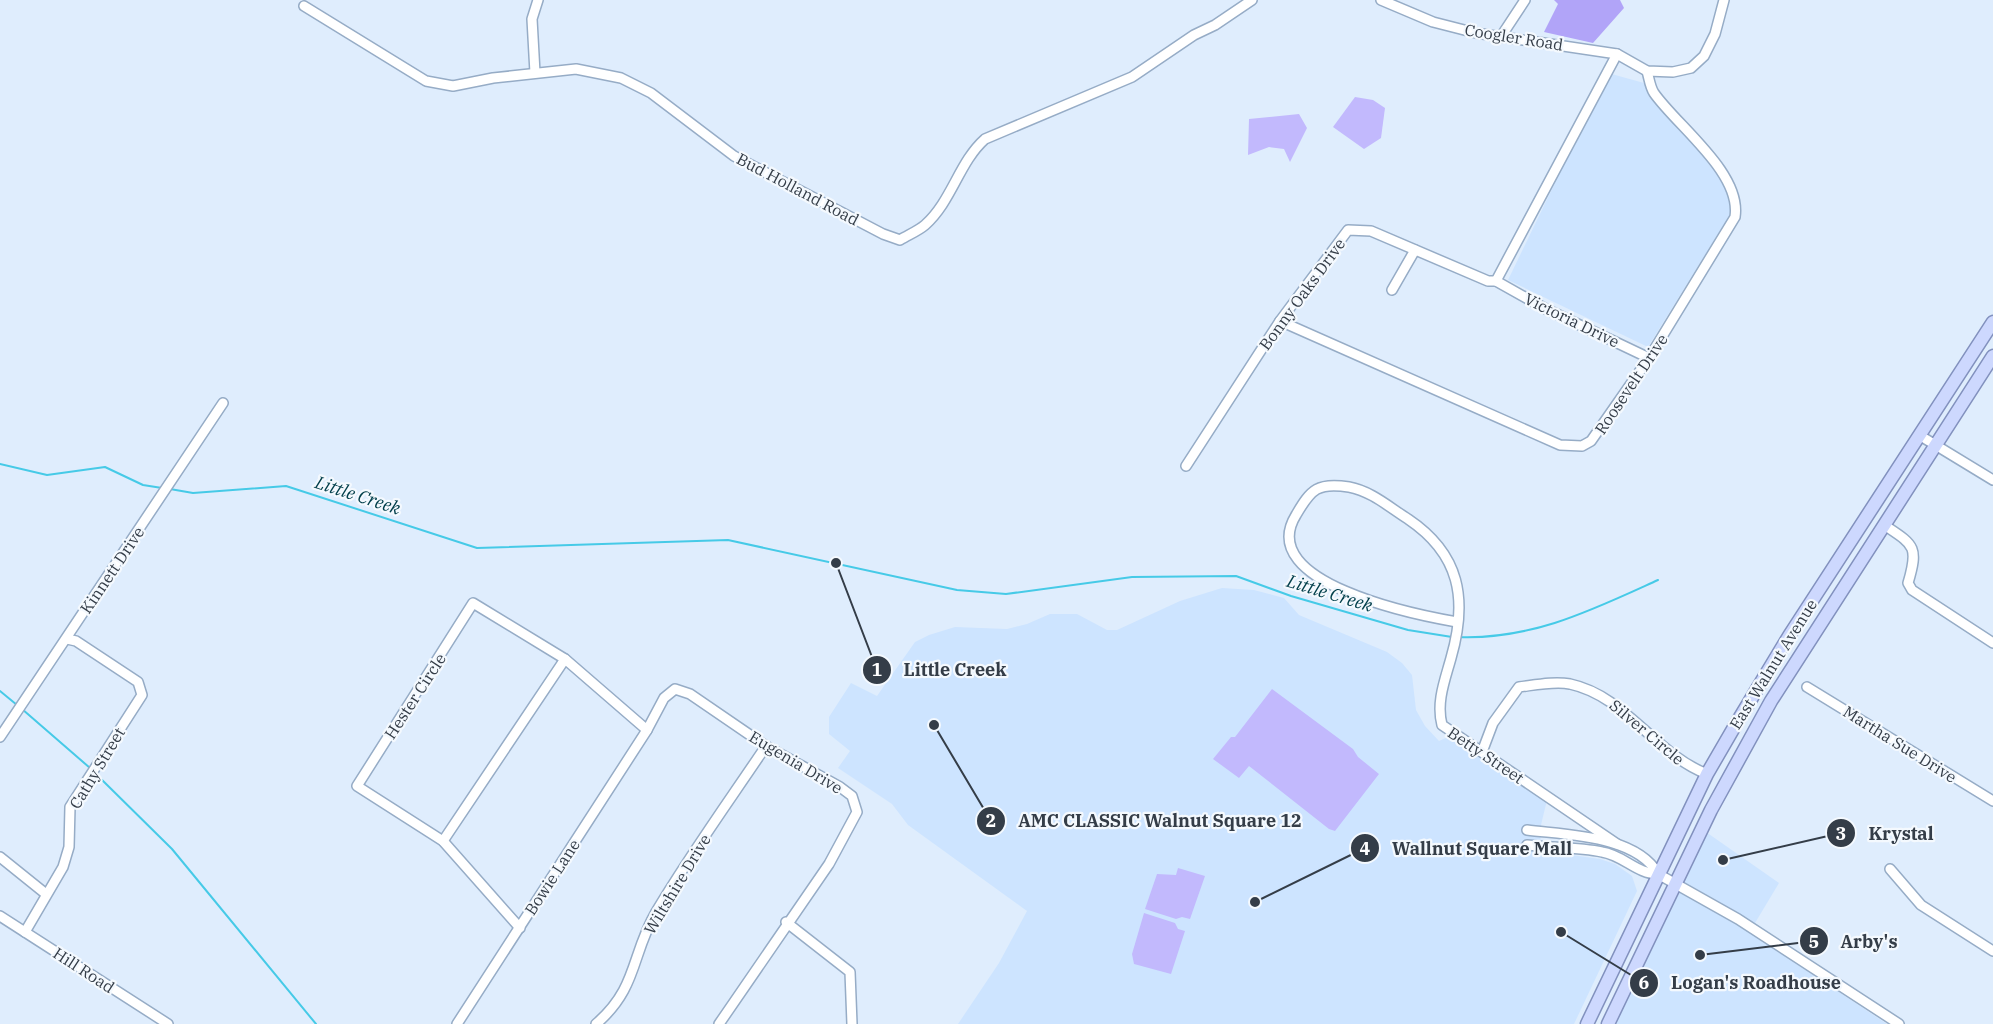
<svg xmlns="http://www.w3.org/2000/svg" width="1993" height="1024" font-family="'IBM Plex Serif',serif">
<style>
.built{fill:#cde4ff}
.green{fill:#c2b9fd}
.forest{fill:#b1a4f8}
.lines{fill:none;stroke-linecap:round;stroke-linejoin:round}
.stream{stroke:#46cae7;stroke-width:2}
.minor-casing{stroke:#96acc6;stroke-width:12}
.major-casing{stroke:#8291be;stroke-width:15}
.minor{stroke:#fff;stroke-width:9}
.major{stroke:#cdd8fe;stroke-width:12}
.labels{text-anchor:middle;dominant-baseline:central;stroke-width:4.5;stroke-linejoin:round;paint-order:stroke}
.street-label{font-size:16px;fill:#343d48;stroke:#f4f9fe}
.water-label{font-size:18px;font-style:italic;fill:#003e4a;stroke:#f4f9fe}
.leader{fill:none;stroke:#343d48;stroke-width:2}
.callout-dot{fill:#343d48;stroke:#f4f9fe;stroke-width:2}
.mark-label{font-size:18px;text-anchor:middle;font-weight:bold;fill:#fff}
.callout-label{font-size:18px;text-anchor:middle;font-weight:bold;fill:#343d48;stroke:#f4f9fe;stroke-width:4.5;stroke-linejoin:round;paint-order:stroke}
</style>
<rect width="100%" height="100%" fill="#dfedfd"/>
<g class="built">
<path d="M1608 73 1644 83 1727 187 1731 213 1648 347 1508 280Z"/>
<path d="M1222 588 1254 590 1284 598 1299 615 1387 652 1402 663 1412 675 1416 710 1425 726 1439 741 1450 736 1547 800 1541 825 1540 853 1549 852 1600 859 1615 864 1632 876 1637 891 1574 1024H958L999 963 1027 911 908 825 892 804 838 768 850 751 829 734V717L851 683 877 696 915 642 929 635 955 627 1007 629 1027 624 1050 614H1077L1107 630H1117L1180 601Z"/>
<path d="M1706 832 1779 883 1755 923 1756 937 1887 1024H1615Z"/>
</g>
<g class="green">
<path d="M1355 97 1373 100 1385 108 1381 138 1364 149 1333 127Z"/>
<path d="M1299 114 1307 128 1290 162 1284 149 1269 147 1248 155 1249 119Z"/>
<path d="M1272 689 1353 749 1358 757 1379 774 1335 831 1329 829 1249 766 1239 778 1213 759 1231 737H1235Z"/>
<path d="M1178 868 1205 876 1190 919 1182 917 1176 919 1145 909 1157 874 1176 875Z"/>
<path d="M1144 913 1175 923 1178 929 1185 931 1171 974 1134 964 1132 954Z"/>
</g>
<path class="forest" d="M1554 0H1620L1624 8 1593 43 1544 32 1558 4Z"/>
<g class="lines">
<g class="stream">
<path d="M0 464 47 475 105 467 143 485 162 488"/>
<path d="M170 489 193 493 286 486 477 548 728 540 957 590 1006 594 1132 577 1236 576 1291 596 1408 630 1452 637"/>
<path d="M1458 637C1532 640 1592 610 1658 580"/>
<path d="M0 691 17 705"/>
<path d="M22 709 90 768"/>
<path d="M96 774 172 849 316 1024"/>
</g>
<defs>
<g id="minor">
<path d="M1381 0 1433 22 1476 33 1617 54 1647 71 1673 72 1691 68 1704 56 1715 34 1724 0"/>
<path d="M304 6 426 81 453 86 493 78 576 69 621 78 651 93 734 156 883 234 900 240C908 235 918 231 925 225 952 201 959 162 985 139L1132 77 1194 35 1215 25 1252 0"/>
<path d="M1500 38 1525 0"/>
<path d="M535 73 532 19 538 0"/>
<path d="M1496 281 1617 54"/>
<path d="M1392 290 1415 250"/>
<path d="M1280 321 1560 445 1582 446 1591 441 1649 358 1735 217C1742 173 1677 126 1654 93 1650 87 1649 78 1647 71"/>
<path d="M1919 435 1993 480"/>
<path d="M1186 466 1280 321 1348 230 1371 231 1488 281H1496L1546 309 1649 358"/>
<path d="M1884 525C1914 545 1919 546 1908 583L1912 590 1993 643"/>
<path d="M1457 622C1417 615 1254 583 1296 515 1311 489 1318 482 1349 487 1371 491 1389 507 1408 519 1460 554 1468 599 1451 658 1445 680 1436 702 1442 725L1617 844"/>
<path d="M1807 687 1993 801"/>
<path d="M0 737 223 403"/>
<path d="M1482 752 1493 723 1519 687C1535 685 1554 681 1570 684 1626 696 1655 754 1707 774"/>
<path d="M1527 830C1566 835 1636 835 1658 874"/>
<path d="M443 841 565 659"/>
<path d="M1527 845C1552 848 1578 847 1602 852 1623 855 1637 874 1658 874L1738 919 1899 1024"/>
<path d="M0 857 46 894"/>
<path d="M1890 869 1921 905 1993 951"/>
<path d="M0 916 168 1024"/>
<path d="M786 922 850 972 852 1024"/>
<path d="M520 928 443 841 357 786 473 603 565 659 647 730"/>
<path d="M25 932 63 867 69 847 70 807 142 695 138 682 76 641 67 639"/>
<path d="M457 1024 647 730 664 698 675 689 690 694 766 746 840 787 852 796 857 812 829 864 719 1024"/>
<path d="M596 1024C638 988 631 955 656 912 690 855 729 801 766 746"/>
</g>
<g id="major">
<path d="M1587 1024 1707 774 1736 724 1789 636 1993 322"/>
<path d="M1608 1024 1711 810 1771 701 1993 356"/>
</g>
</defs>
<use href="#minor" class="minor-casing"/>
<use href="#major" class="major-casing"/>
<use href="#minor" class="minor"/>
<use href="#major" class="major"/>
</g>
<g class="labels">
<g class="street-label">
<text transform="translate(1514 37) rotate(9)">Coogler Road</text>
<text transform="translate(798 189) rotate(28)">Bud Holland Road</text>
<text transform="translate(1302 294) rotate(-54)">Bonny Oaks Drive</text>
<text transform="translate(1572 320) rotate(26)">Victoria Drive</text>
<text transform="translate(1631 384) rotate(-56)">Roosevelt Drive</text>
<text transform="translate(112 570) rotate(-56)">Kinnett Drive</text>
<text transform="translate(1773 664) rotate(-58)">East Walnut Avenue</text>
<text transform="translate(415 696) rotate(-57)">Hester Circle</text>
<text transform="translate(1647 732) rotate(40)">Silver Circle</text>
<text transform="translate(1900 744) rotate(32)">Martha Sue Drive</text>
<text transform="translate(1486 755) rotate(34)">Betty Street</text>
<text transform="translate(796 762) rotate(31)">Eugenia Drive</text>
<text transform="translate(97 768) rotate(-59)">Cathy Street</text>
<text transform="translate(552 877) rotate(-57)">Bowie Lane</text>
<text transform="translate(677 884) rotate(-59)">Wiltshire Drive</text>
<text transform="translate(84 970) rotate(33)">Hill Road</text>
</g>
<g class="water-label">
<text transform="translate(358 495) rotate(18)">Little Creek</text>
<text transform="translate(1330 593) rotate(17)">Little Creek</text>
</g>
</g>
<path class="leader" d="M836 563L877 670M934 725L991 821M1723 860L1841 833M1255 902L1365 848M1700 955L1814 941M1561 932L1644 983"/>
<g class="callout-dot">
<circle cx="836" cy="563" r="6"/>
<circle cx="934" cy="725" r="6"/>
<circle cx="1723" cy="860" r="6"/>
<circle cx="1255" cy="902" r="6"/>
<circle cx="1700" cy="955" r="6"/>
<circle cx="1561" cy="932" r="6"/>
<circle cx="877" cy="670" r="15"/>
<circle cx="991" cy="821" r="15"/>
<circle cx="1841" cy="833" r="15"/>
<circle cx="1365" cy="848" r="15"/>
<circle cx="1814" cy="941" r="15"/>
<circle cx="1644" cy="983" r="15"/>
</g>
<g class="mark-label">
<text x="877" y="676">1</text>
<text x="991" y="827">2</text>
<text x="1841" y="840">3</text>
<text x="1365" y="855">4</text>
<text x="1814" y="948">5</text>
<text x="1644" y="989">6</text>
</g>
<g class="callout-label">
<text x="955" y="676">Little Creek</text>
<text x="1160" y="827">AMC CLASSIC Walnut Square 12</text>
<text x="1901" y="840">Krystal</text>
<text x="1482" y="855">Wallnut Square Mall</text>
<text x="1869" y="948">Arby's</text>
<text x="1756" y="989">Logan's Roadhouse</text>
</g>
</svg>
